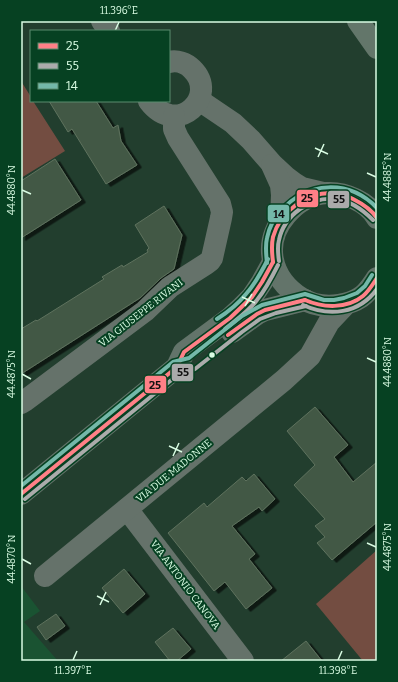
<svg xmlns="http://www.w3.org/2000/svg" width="398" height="682" font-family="Bitter,serif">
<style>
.built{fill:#1a5332}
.green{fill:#734d41}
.building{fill:#435844;stroke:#5e725e;filter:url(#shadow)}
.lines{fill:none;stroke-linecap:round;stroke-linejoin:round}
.minor{stroke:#65726a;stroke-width:22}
.secondary{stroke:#63746a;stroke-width:22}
.motorway{stroke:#63766a;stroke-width:22}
.bus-1-casing{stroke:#064122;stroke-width:7}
.bus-2-casing{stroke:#064122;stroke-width:7}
.bus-3-casing{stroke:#064122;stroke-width:7}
.bus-1{stroke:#ff8087;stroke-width:4}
.bus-2{stroke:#ababab;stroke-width:4}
.bus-3{stroke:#74b8a9;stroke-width:4}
.ticks{fill:none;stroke:#d9fce3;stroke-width:1.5}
.bus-dot{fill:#d9fce3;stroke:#064122;stroke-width:1.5}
.labels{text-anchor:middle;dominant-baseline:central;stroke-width:4;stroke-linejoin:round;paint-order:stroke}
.street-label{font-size:10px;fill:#d9fce3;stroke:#064122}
.line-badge{stroke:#064122;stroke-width:1.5}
.pale-badge-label{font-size:11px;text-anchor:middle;font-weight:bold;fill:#111}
.neatline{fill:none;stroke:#d9fce3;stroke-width:1.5}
.ticks-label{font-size:10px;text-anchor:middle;fill:#d9fce3}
</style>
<defs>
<filter id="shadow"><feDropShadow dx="4.5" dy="2.5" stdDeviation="0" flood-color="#0009"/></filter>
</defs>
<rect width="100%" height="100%" fill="#223e2e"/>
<path class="built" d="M21 586 40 611 24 622 58 661H21Z"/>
<g class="green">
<path d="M21 81 31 97V101H33L65 151 21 178Z"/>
<path d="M377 550V661H363L316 604Z"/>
</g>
<g class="building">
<path d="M49 101H96L113 128 118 125 121 141 137 165 106 184 72 129 68 132Z"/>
<path d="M55 159 81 200 21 238V181Z"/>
<path d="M164 206 182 235 174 269 161 278 140 298 21 374V329L36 320 37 321 104 279 102 277 122 265 123 267 148 252 147 250 149 248 135 225Z"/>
<path d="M315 407 348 445 334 457 353 482 377 462V522L332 560 317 543 325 537 315 526 325 519 294 485 315 465 287 431Z"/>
<path d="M254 474 275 499 262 511 259 507 232 526 255 554 249 559 272 588 246 609 225 582 214 591 168 533 204 503 207 507 242 477 246 481Z"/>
<path d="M124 569 145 594 123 613 102 588Z"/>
<path d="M56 614 65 626 46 640 37 627Z"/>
<path d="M173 628 191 649 177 661H170L155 642Z"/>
<path d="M306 641 322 661H281Z"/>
</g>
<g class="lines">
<g class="minor">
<path d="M102 21 109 31"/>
<path d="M199 100 233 123 251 140 272 164 286 177 294 183 302 188 323 193"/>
<path d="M149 101C177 138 220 96 192 69 186 63 177 60 169 62"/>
<path d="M272 165 281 185 282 195 281 220"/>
<path d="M21 403 26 400 145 311 170 287 206 264 210 261 212 258 221 218 222 212 220 204 178 138 174 129V116"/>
<path d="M127 509 243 661"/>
<path d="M45 576 284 380 310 356 329 322 346 304"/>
</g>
<g class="secondary">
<path d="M377 218C368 202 345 192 327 193 310 194 297 202 286 215 262 243 270 278 301 298 312 305 325 307 339 305 346 304 355 301 361 297 368 292 372 285 377 278"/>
<path d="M232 332 257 314 265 310 305 300"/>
<path d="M21 494 177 367 184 352 230 318 242 307 252 297 262 282 273 262"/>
</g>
<path class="motorway" d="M358 21 377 48"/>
<defs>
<g id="bus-1">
<path d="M273 262C272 254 271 246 273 237 280 212 306 192 333 193 340 193 347 196 353 199 363 204 371 209 377 218"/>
<path d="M305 300C323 308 347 309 363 296 369 291 373 284 377 278"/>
<path d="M228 335 257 314 265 310 305 300"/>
<path d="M21 494 177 367 184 352 230 318 252 297 262 282 273 262"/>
</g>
<g id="bus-2">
<path d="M279 261C278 254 277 247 279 240 284 215 311 196 336 199 351 201 363 210 373 220"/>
<path d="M303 305C329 317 359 314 377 289"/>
<path d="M225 329C236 320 249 311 257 300 266 289 272 277 278 265"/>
<path d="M25 499 180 373 195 369 242 332 260 319 276 313 306 306"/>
</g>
<g id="bus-3">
<path d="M267 263C266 254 265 246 267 238 269 228 274 218 281 211 307 181 349 179 377 208"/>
<path d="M217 319C228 312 238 304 246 294 255 284 262 271 268 259"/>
<path d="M21 486 173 362 189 358 242 316 262 305 305 294 324 300H334L344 298 357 293 365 286 372 275"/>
</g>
</defs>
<use href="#bus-1" class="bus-1-casing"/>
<use href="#bus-2" class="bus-2-casing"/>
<use href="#bus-3" class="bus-3-casing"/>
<use href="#bus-1" class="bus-1"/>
<use href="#bus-2" class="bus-2"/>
<use href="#bus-3" class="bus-3"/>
</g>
<path class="ticks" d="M115 31 119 22M315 148 328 154M318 157 324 144M367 173 376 177M22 190 31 194M242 297 255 303M245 306 252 294M367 358 376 362M22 374 31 379M169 446 182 452M173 456 179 443M367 543 376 547M22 559 31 564M97 596 109 602M100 605 106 592M73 660 77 651M338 660 342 651"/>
<circle class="bus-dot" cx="212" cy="355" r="3.5"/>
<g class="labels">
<g class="street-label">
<text transform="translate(141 313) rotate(-38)">VIA GIUSEPPE RIVANI</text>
<text transform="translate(174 471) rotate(-39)">VIA DUE MADONNE</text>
<text transform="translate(185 585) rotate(53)">VIA ANTONIO CANOVA</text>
</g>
</g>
<g class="line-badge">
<rect x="296" y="189" width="23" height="19" rx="4" fill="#ff8087"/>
<rect x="327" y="190" width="23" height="19" rx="4" fill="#ababab"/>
<rect x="267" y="204" width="23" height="19" rx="4" fill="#74b8a9"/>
<rect x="171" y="363" width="23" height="19" rx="4" fill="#ababab"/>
<rect x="144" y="375" width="23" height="19" rx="4" fill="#ff8087"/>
</g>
<g class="pale-badge-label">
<text x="307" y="202">25</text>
<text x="339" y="203">55</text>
<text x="279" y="218">14</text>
<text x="183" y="376">55</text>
<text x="155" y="389">25</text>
</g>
<rect width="398" height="682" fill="none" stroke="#064122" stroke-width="44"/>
<rect x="30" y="30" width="140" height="72" fill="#064122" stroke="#5a8c6f"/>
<rect x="38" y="43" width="20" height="6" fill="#ff8087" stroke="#5a8c6f"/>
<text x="66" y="50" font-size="12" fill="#d9fce3">25</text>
<rect x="38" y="63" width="20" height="6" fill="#ababab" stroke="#5a8c6f"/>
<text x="66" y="70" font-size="12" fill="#d9fce3">55</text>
<rect x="38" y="83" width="20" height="6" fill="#74b8a9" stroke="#5a8c6f"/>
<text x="66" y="90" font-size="12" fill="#d9fce3">14</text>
<rect x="22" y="22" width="354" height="638" class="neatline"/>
<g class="ticks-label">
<text x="119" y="14">11.396°E</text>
<text transform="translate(387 177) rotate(-90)" y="4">44.4885°N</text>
<text transform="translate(11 190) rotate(-90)" y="4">44.4880°N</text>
<text transform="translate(387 362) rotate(-90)" y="4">44.4880°N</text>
<text transform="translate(11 374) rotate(-90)" y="4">44.4875°N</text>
<text transform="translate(387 547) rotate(-90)" y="4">44.4875°N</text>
<text transform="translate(11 559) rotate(-90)" y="4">44.4870°N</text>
<text x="73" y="674">11.397°E</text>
<text x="338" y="674">11.398°E</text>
</g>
</svg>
